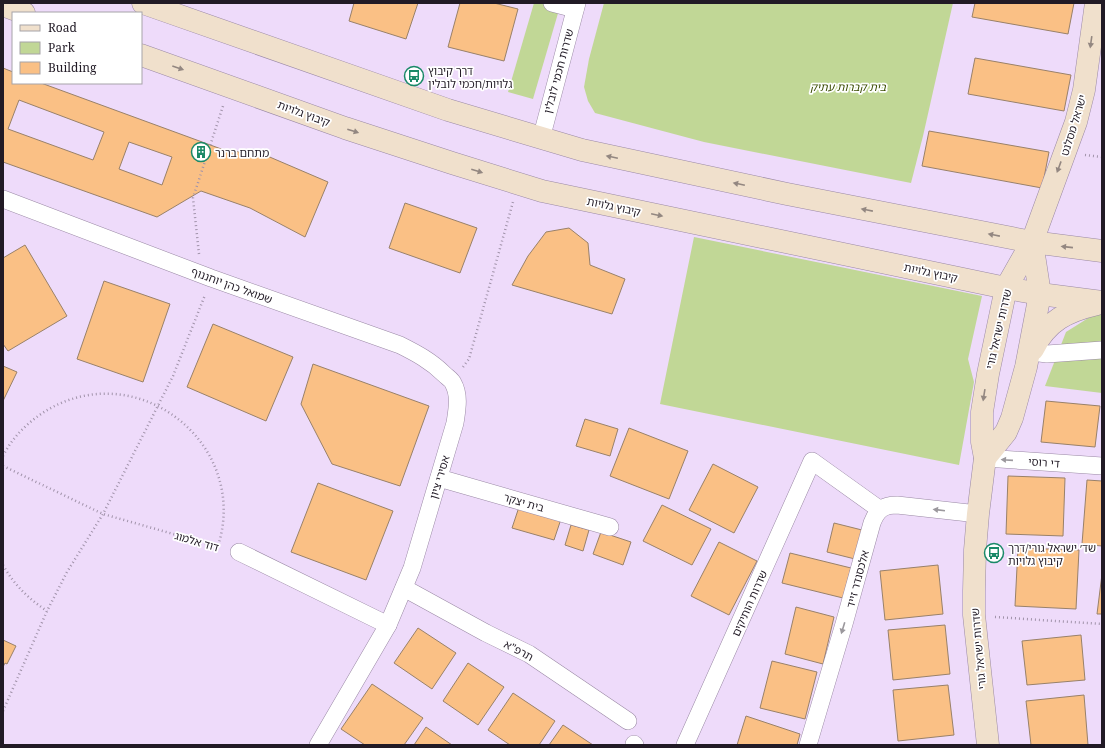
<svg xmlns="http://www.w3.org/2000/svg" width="1105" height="748" font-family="'Noto Serif','Noto Sans Hebrew',serif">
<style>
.green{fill:#c1d796}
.building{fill:#fac085;stroke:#998169;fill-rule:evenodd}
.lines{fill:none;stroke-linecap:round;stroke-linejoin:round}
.street-casing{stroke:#9a89a5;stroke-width:18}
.secondary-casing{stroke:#9a89a5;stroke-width:23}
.path{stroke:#a193aa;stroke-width:2.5;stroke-dasharray:1 3;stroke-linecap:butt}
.street{stroke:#fff;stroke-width:17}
.secondary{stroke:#f0e0cc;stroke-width:22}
.oneway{fill:#938781}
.oneway2{fill:#9b989d}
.labels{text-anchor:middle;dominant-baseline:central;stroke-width:3.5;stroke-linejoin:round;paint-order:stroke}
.poi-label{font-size:11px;fill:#211a25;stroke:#fff;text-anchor:start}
.street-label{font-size:11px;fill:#211a25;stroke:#fff}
.park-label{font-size:11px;font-style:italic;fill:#394a01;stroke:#fff}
</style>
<rect width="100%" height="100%" fill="#eedbfa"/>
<g class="green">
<path d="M534 3H561L533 99 508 92Z"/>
<path d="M604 3H953L923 136 911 183 704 142 595 113 588 101 584 87 589 59Z"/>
<path d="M694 237 982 296 968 359 974 382 959 465 660 404Z"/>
<path d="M1101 310H1102V393L1045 386 1066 332Z"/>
</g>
<g class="building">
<path d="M354 3H418L406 39 349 21Z"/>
<path d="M460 3H494L518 9 504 61 448 47Z"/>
<path d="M975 3H1074L1068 34 972 17Z"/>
<path d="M975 58 1071 75 1064 111 968 94Z"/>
<path d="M3 68 13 72V83H41L224 150 265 155 328 182 305 237 250 208 201 191 157 217 3 162ZM19 100 104 132 93 160 8 129ZM129 142 172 157 162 185 119 169Z"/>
<path d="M929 131 1049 152 1042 188 922 166Z"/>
<path d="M405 203 477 228 460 273 389 248Z"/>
<path d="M569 228 588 243 590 265 625 279 612 314 512 285 528 256 546 232Z"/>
<path d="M25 245 67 316 8 351 3 344V258Z"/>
<path d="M104 281 170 304 143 382 77 359Z"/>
<path d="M213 324 293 357 266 421 187 387Z"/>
<path d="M313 364 429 406 400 486 332 464 301 404Z"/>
<path d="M3 366 17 372 3 401Z"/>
<path d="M1046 401 1100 406 1095 447 1041 442Z"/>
<path d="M585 419 618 429 610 456 576 446Z"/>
<path d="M629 428 688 451 669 499 610 476Z"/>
<path d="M713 464 758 487 734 533 689 510Z"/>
<path d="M1008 476 1065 478 1063 536 1006 534Z"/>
<path d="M1087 480 1102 481V546L1082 544Z"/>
<path d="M318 483 393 511 366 580 291 552Z"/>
<path d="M662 505 711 529 692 565 643 541Z"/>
<path d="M519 507 561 519 554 540 512 528Z"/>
<path d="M834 523 862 530 855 559 827 552Z"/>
<path d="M571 525 589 530 583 551 565 545Z"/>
<path d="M601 532 631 542 623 565 593 554Z"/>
<path d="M719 542 757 561 729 615 691 596Z"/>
<path d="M1018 548 1079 550 1076 609 1015 606Z"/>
<path d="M790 553 851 568 843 598 782 583Z"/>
<path d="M938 565 943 614 885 620 880 571Z"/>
<path d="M1102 574V614H1097Z"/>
<path d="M796 607 834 617 823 664 785 654Z"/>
<path d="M945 625 950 674 893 680 888 630Z"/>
<path d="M418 628 456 653 432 689 394 663Z"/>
<path d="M1081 635 1085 680 1027 685 1022 641Z"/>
<path d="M3 640 16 646 7 664 5 663 3 667Z"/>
<path d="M772 661 817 672 805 719 760 708Z"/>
<path d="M468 663 504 687 478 725 443 701Z"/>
<path d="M372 684 423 718 404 745H365L341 729Z"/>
<path d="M948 685 954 735 898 741 893 690Z"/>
<path d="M513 693 555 721 539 745H510L488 730Z"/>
<path d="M1084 695 1088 745H1031L1026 701Z"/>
<path d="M746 716 800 734 797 745H737Z"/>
<path d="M563 725 593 745H549Z"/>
<path d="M426 727 452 745H414Z"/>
</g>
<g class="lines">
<defs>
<g id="street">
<path d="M552 3 575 9"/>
<path d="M541 139 577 3"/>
<path d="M3 199 211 278 400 345C416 353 431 361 444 374 447 377 452 380 453 383 460 395 457 410 455 423L412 568 388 625 318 745"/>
<path d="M1032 352 1047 354 1102 350"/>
<path d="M985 458 1102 466"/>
<path d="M439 478 610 527"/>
<path d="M239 552 388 625"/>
<path d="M404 588 486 633 529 654 628 721"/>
<path d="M634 744 635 745"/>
<path d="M685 745 812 461 879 509"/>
<path d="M808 745 844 624 872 523C877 510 883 505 897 505L978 514"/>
</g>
<g id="secondary">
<path d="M143 3 448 110 582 150 787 194 1032 242 1102 251"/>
<path d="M3 5 24 13"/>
<path d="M141 55 345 128 452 163 542 191 1006 288 1040 294 1102 302"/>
<path d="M1033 349C1047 321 1067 311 1097 304"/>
<path d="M985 458 1006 432 1012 418 1026 367 1040 294 1032 242"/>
<path d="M988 745 974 615V591L975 550 978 514 985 458 982 442V412L988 374 1006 288 1032 242 1076 122 1084 90 1096 3"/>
</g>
</defs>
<use href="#street" class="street-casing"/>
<use href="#secondary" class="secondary-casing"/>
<g class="path">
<path d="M1085 155 1102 157"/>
<path d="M199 254 193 198 223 106"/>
<path d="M463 367 469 359 513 202"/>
<path d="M3 456C13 436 30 420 49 409 141 357 250 446 218 546"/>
<path d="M3 466 103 514 219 547"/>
<path d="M3 565C14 585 29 599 47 611"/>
<path d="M995 617 1102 624"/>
<path d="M3 711 47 611 67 572 103 514 173 376 205 295"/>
</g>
<use href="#street" class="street"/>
<use href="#secondary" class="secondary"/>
</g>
<defs><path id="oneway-solid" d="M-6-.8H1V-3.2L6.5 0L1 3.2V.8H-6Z"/></defs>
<g class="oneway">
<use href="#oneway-solid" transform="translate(1091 42) rotate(98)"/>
<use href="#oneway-solid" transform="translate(178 68) rotate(19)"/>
<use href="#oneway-solid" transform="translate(353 131) rotate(18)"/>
<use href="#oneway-solid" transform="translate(612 157) rotate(-168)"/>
<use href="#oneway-solid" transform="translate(1059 167) rotate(110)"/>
<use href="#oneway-solid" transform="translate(477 171) rotate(17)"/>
<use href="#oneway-solid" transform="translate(739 184) rotate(-168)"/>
<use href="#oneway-solid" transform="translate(867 210) rotate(-169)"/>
<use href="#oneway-solid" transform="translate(657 215) rotate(12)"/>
<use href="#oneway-solid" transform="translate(994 235) rotate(-169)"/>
<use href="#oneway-solid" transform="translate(1067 247) rotate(-174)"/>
<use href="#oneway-solid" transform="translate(984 395) rotate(99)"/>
</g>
<g class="oneway2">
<use href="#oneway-solid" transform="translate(1007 460) rotate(-176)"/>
<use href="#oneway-solid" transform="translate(939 510) rotate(-173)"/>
<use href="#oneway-solid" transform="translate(843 628) rotate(107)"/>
</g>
<defs>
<symbol id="bus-ring" viewBox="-11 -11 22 22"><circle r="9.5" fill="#fff" stroke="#1a8968" stroke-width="1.5"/><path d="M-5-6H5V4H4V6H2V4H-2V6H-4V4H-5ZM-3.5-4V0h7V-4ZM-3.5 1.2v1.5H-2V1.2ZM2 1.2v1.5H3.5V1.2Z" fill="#1a8968"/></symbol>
<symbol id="building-ring" viewBox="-11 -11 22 22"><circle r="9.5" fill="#fff" stroke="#1a8968" stroke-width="1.5"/><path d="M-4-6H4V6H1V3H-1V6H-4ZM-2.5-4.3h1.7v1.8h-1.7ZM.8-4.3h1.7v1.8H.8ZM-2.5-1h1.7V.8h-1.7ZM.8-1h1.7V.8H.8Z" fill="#1a8968"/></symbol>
</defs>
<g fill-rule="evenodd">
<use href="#bus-ring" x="403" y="65" width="22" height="22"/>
<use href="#building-ring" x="190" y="141" width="22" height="22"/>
<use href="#bus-ring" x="983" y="542" width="22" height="22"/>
</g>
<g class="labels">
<g class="poi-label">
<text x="428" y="70">דרך קיבוץ<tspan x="428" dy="13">גלויות/חכמי לובלין</tspan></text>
<text x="215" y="152">מתחם ברנר</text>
<text x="1008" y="547">שד׳ ישראל גורי/דרך<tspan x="1008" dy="13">קיבוץ גלויות</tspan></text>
</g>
<g class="street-label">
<text transform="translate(558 71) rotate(-75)">שדרות חכמי לובלין</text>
<text transform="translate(304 113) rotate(20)">קיבוץ גלויות</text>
<text transform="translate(1073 125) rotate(-73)">ישראל מסלנט</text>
<text transform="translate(614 206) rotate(12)">קיבוץ גלויות</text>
<text transform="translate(931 272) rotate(12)">קיבוץ גלויות</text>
<text transform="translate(232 285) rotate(20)">שמואל כהן יוחננוף</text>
<text transform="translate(998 329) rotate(-77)">שדרות ישראל גורי</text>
<text transform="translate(1044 462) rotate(4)">די רוסי</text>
<text transform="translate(439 477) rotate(-73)">אסירי ציון</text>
<text transform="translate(524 502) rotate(16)">בית יצקר</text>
<text transform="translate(197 541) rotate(16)">דוד אלמוג</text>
<text transform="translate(857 579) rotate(-75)">אלכסנדר זייד</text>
<text transform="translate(749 603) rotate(-66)">שדרות הותיקים</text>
<text transform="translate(978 649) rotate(-95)">שדרות ישראל גורי</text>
<text transform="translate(519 650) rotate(28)">תרפ"א</text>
</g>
<g class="park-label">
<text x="848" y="86">בית קברות עתיק</text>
</g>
</g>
<rect width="1105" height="748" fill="none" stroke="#211a25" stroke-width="8"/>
<rect x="12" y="12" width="130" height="72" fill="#ffffff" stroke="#a6a3a8"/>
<rect x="20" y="25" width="20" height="6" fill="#f0e0cc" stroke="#a6a3a8"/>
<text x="48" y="32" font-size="12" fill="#211a25">Road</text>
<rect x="20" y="42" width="20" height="12" fill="#c1d796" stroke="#a6a3a8"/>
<text x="48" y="52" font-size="12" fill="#211a25">Park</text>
<rect x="20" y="62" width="20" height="12" fill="#fac085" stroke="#a6a3a8"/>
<text x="48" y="72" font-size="12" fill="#211a25">Building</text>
</svg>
